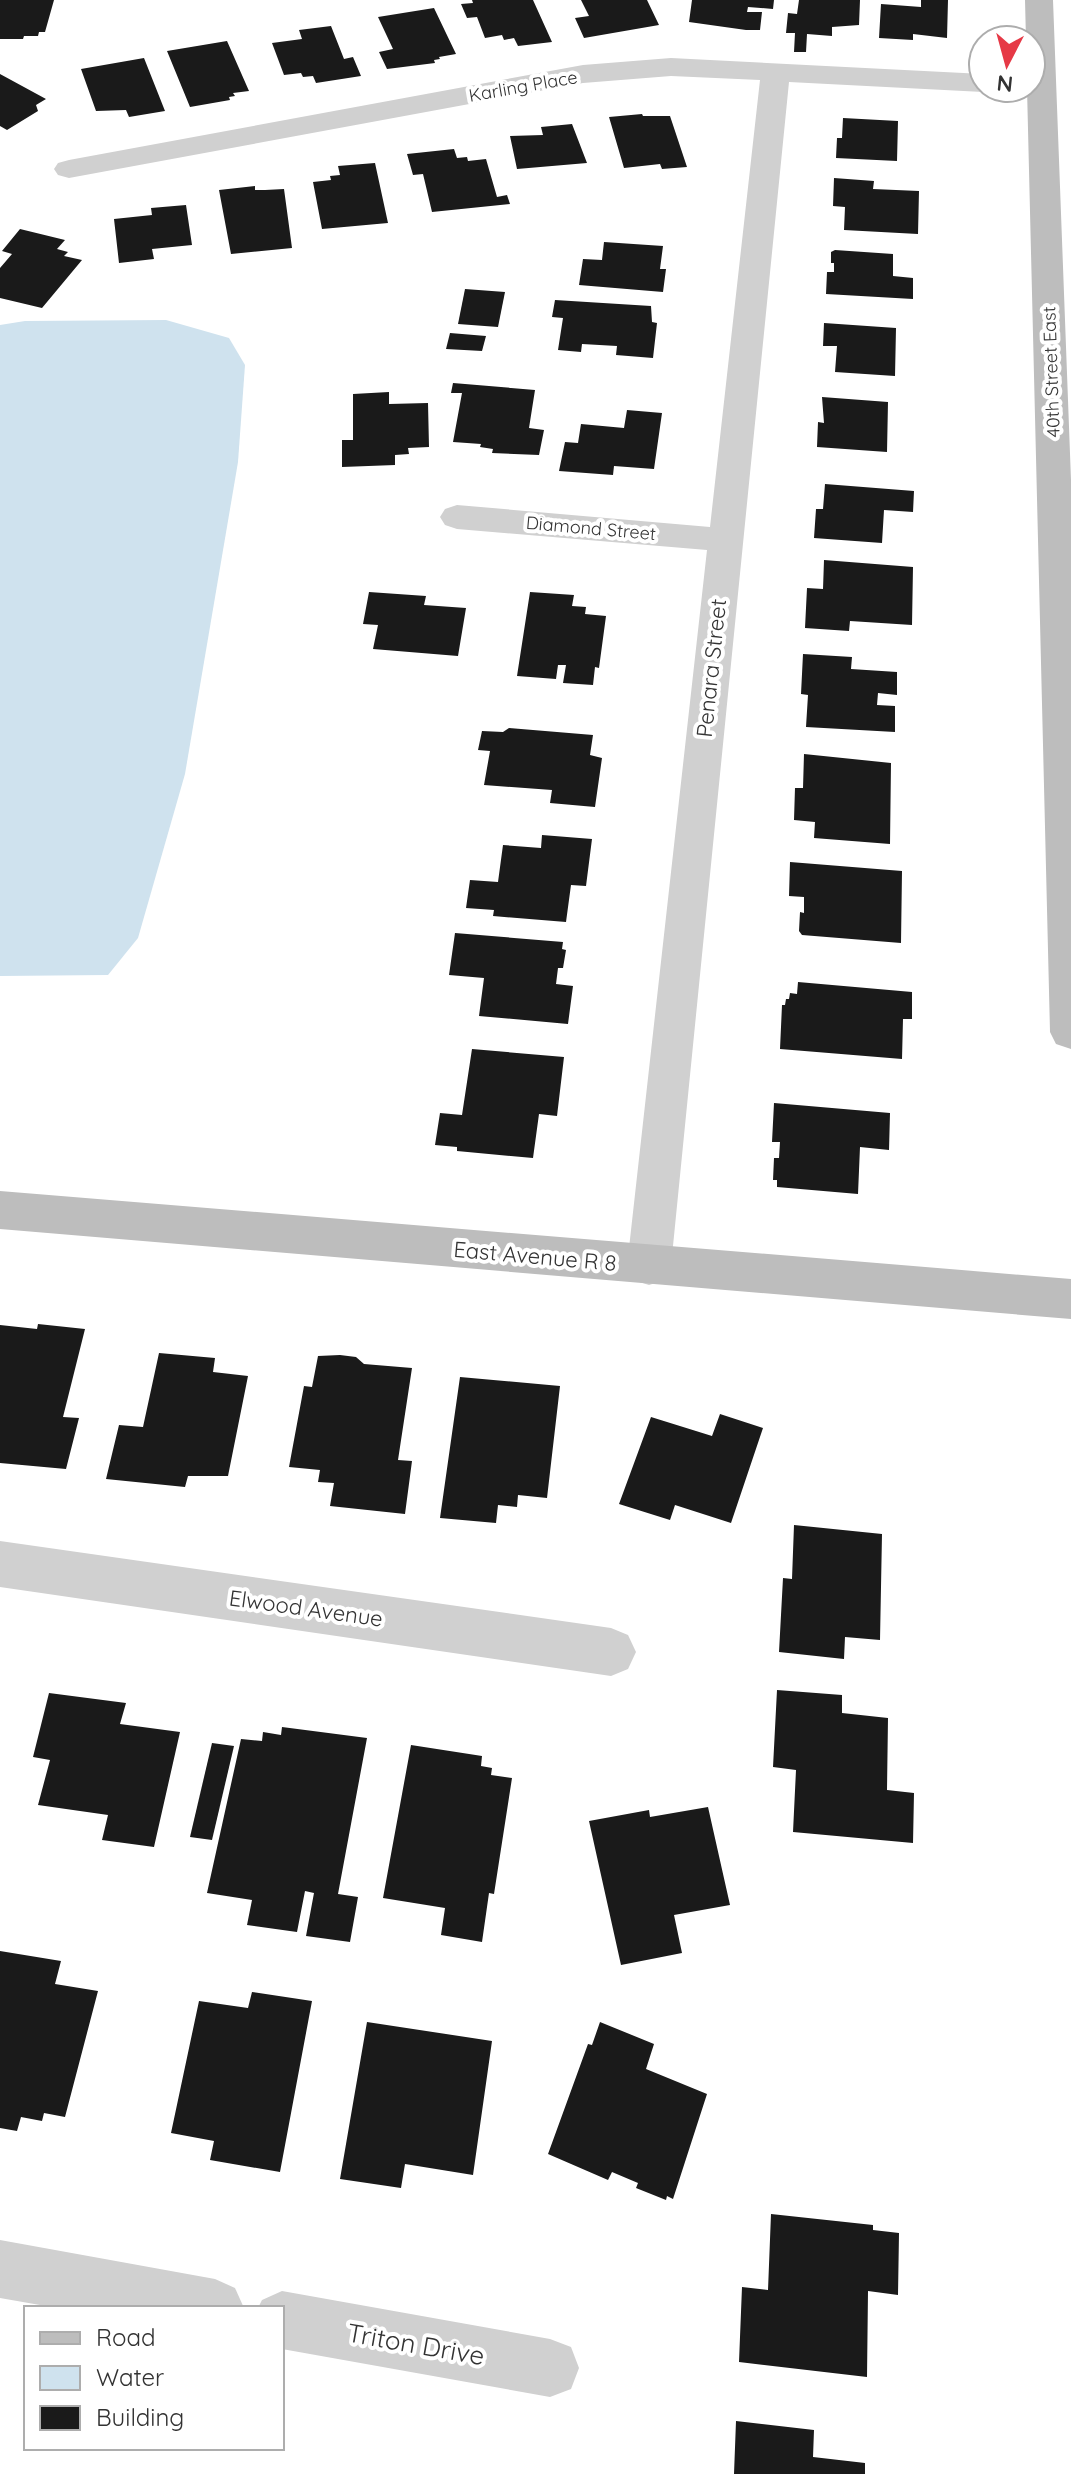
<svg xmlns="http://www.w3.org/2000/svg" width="1071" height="2474" font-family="Quicksand,sans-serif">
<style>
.water{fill:#cfe2ee}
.building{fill:#1a1a1a}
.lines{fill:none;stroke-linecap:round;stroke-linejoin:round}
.street{fill:#d0d0d0;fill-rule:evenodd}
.secondary{fill:#bdbdbd;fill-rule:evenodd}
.labels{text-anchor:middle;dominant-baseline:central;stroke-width:8;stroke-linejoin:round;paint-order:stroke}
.far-street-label{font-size:18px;fill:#333;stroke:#fff}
.street-label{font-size:22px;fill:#333;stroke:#fff}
.near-street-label{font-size:26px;fill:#333;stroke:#fff}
</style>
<rect width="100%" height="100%" fill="#fff"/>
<path class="water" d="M166 320 229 338 245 365 238 462 185 774 138 938 108 975 0 976V325L25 321Z"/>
<g class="building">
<path d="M0 0H54L45 32H39L38 36H24L23 39H0Z"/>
<path d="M472 0H533L552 42 518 46 514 38 504 40 502 35 485 38 477 17 467 18 461 4 473 3Z"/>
<path d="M581 0H647L659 25 584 38 575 18 589 16Z"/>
<path d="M692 0H774L773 9 748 7 747 12H762L760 30H746L689 22Z"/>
<path d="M799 0H860L859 25 832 27V36L807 34 806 52H794L795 33H786L788 13 797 14Z"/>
<path d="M921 0H948L947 38 913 34V40L879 38 881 4 921 7Z"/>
<path d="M434 8 456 54 439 57 440 59 434 60 435 63 387 69 379 52 393 49 378 17Z"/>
<path d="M331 26 344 59 353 57 361 76 316 83 313 76 303 77 301 73 284 75 272 43 302 39 299 30Z"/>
<path d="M227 41 249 91 233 93 235 96 229 97 230 100 190 107 167 51Z"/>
<path d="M144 58 165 111 129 117 126 110 96 111 81 69Z"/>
<path d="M0 74 46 99 36 105 38 111 7 130 0 126Z"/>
<path d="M642 114 643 116H670L687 167 662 169 660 164 624 168 609 117Z"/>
<path d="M843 118 898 121 897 161 836 158 837 138H842Z"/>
<path d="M572 124 587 163 517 169 510 136 543 135 541 127Z"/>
<path d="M454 149 457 158 467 157 468 161 486 159 497 197 507 195 510 204 432 212 423 174 413 175 407 154Z"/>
<path d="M375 163 388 223 322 229 313 182 331 180 330 176 340 175 338 166Z"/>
<path d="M834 178 874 181 873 189 919 191 918 234 844 230 845 207 833 206Z"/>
<path d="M255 186V190H265L284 189 292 248 231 254 219 190Z"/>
<path d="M186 205 192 245 152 249 154 259 119 263 114 219 152 215 151 208Z"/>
<path d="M20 229 65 240 57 249 68 252 64 256 82 260 42 308 0 298V268L12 254 2 251Z"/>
<path d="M604 242 663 246 660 269H666L663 292 579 285 583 259 602 260Z"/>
<path d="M835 250 893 254V276L913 278V299L826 294 827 272H834V263H831V252Z"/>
<path d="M465 289 505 292 498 327 458 324Z"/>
<path d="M555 300 651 306 652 322 657 323 653 358 616 355 617 346 582 344 581 352 558 350 563 318 552 317Z"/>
<path d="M824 323 896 328 895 376 835 372 837 346H823Z"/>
<path d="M450 333 486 336 482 351 446 349Z"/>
<path d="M453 383 535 390 529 428 544 430 539 455 492 453 493 449 480 447 481 444 453 442 462 393H451Z"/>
<path d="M389 392V404L428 403 429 447 408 448 409 454 395 455V465L342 467V440H353V394Z"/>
<path d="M822 397 888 402 887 452 817 447 818 422 824 423Z"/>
<path d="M627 410 662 413 654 469 614 466 613 475 559 471 565 442 578 443 581 424 624 428Z"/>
<path d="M825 484 914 491 913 512 884 510 882 543 814 538 816 509H823Z"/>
<path d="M824 560 913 567 912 625 850 621 849 631 805 628 807 588 823 589Z"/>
<path d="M369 592 426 596 424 605 466 608 458 656 373 649 378 625 363 624Z"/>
<path d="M530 592 574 595 572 606 586 607 585 614 606 616 599 668 595 667 593 685 563 683 566 665H558L556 679 517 676Z"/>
<path d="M803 654 852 657 851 669 897 672V695L878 693 877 705 895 706V732L806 727 808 695 801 694Z"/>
<path d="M509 728 593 735 590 755 602 758 595 807 550 803 552 790 484 785 490 751 478 750 482 731 503 732Z"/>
<path d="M804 754 891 763 890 844 814 838 815 822 794 820 795 788H803Z"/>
<path d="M542 835 592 839 586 886 571 885 566 922 493 916 494 910 466 908 470 880 498 882 503 845 541 848Z"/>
<path d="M790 862 902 871 901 943 802 935 799 931 800 912 804 913V897L789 896Z"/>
<path d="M455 933 563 942 562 949 566 950 563 968H558L556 984 573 986 568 1024 479 1016 484 978 449 975Z"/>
<path d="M798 982 912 992V1019H903L902 1059 780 1049 782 1005H785L786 999H789L790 993 797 994Z"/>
<path d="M472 1049 564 1057 557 1116 539 1114 533 1158 457 1151V1147L435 1145 440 1113 462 1115Z"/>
<path d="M774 1103 890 1113 889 1150 860 1147 858 1194 777 1187V1180H773L774 1158H779L780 1142H772Z"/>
<path d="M38 1324 85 1329 63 1417 79 1418 66 1469 0 1463V1325L37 1329Z"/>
<path d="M159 1353 215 1358 213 1372 248 1376 228 1476H188L185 1487 106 1479 119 1425 143 1427Z"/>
<path d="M340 1355 356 1357 364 1364 412 1368 398 1460 412 1461 405 1514 330 1506 334 1483 318 1482 320 1470 289 1467 304 1386 312 1387 318 1356Z"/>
<path d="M460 1377 560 1386 547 1498 518 1495 517 1507 498 1505 496 1523 440 1518Z"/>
<path d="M720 1414 763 1428 731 1523 675 1505 670 1520 619 1504 651 1417 712 1436Z"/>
<path d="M794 1525 882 1534 880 1640 845 1637 844 1659 779 1652 783 1578 792 1579Z"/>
<path d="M777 1690 842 1695V1713L888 1718 887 1790 914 1793 913 1843 793 1832 796 1770 773 1767Z"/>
<path d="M49 1693 126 1703 120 1724 180 1732 154 1847 102 1840 108 1815 38 1805 50 1760 33 1757Z"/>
<path d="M282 1727 367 1738 338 1894 358 1897 350 1942 306 1936 314 1893 305 1891 297 1932 247 1925 252 1900 207 1893 241 1739 262 1741 263 1732 281 1735Z"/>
<path d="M212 1743 234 1746 212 1840 190 1837Z"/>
<path d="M411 1745 482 1756 481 1766 492 1768 491 1775 512 1778 494 1894 489 1893 482 1942 441 1935 445 1908 383 1898Z"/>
<path d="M708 1807 730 1905 674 1915 682 1953 621 1965 589 1821 649 1810 650 1817Z"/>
<path d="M0 1951 61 1961 55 1984 98 1991 65 2117 44 2113 42 2121 21 2117 17 2131 0 2128Z"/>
<path d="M252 1992 312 2001 280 2172 210 2160 214 2141 171 2133 199 2001 248 2008Z"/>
<path d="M367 2022 492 2041 473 2175 405 2164 401 2188 340 2179Z"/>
<path d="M600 2022 654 2044 646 2069 707 2094 673 2199 667 2196 666 2200 636 2188 638 2183 612 2172 608 2180 548 2154 588 2044 592 2045Z"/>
<path d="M771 2214 873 2225V2230L899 2233 898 2295 868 2291 867 2377 739 2362 742 2287 768 2290Z"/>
<path d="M736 2421 814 2430 813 2457 865 2463V2474H734Z"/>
</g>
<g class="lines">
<g class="street">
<path d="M671 58 983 74V88H994L983 92 789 82 671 1266 665 1280 649 1285 633 1280 627 1266 707 550 457 529 445 525 440 517 445 509 457 505 710 527 760 80 671 76 583 83 69 178 58 175 54 169 58 163 69 160 583 65Z"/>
<path d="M0 1541 611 1628 628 1635 636 1652 628 1669 611 1676 0 1587Z"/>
<path d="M0 2240 215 2279 235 2288 244 2308H57L0 2298Z"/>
<path d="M282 2291 550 2339 571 2347 579 2368 571 2389 550 2397 282 2349V2308H258L262 2300Z"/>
</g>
<g class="secondary">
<path d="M1025 0H1053L1071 480V1049L1056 1044 1050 1032 1027 88H1031V40H1026Z"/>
<path d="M0 1191 1071 1279V1319L0 1229Z"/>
</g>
</g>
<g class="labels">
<g class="far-street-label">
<text transform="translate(523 86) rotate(-10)">Karling Place</text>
<text transform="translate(1051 372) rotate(-92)">40th Street East</text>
<text transform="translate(591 528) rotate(5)">Diamond Street</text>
</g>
<g class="street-label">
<text transform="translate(711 668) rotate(-84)">Penara Street</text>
<text transform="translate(535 1256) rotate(5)">East Avenue R 8</text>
<text transform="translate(306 1608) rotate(8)">Elwood Avenue</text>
</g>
<g class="near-street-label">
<text transform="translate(416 2344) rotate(10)">Triton Drive</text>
</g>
</g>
<rect x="24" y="2306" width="260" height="144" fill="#ffffff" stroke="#adadad" stroke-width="2"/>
<rect x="40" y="2332" width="40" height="12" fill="#bdbdbd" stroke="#adadad" stroke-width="2"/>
<text x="96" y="2346" font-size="24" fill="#333333">Road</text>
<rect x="40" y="2366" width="40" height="24" fill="#cfe2ee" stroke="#adadad" stroke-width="2"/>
<text x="96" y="2386" font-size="24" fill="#333333">Water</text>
<rect x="40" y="2406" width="40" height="24" fill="#1a1a1a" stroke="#adadad" stroke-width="2"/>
<text x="96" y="2426" font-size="24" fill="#333333">Building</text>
<g transform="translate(1007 64) rotate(186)"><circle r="38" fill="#ffffff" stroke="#adadad" stroke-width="2"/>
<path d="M0-6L14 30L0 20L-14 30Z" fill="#e63946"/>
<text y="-12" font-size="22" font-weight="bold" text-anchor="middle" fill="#333333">N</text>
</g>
</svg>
